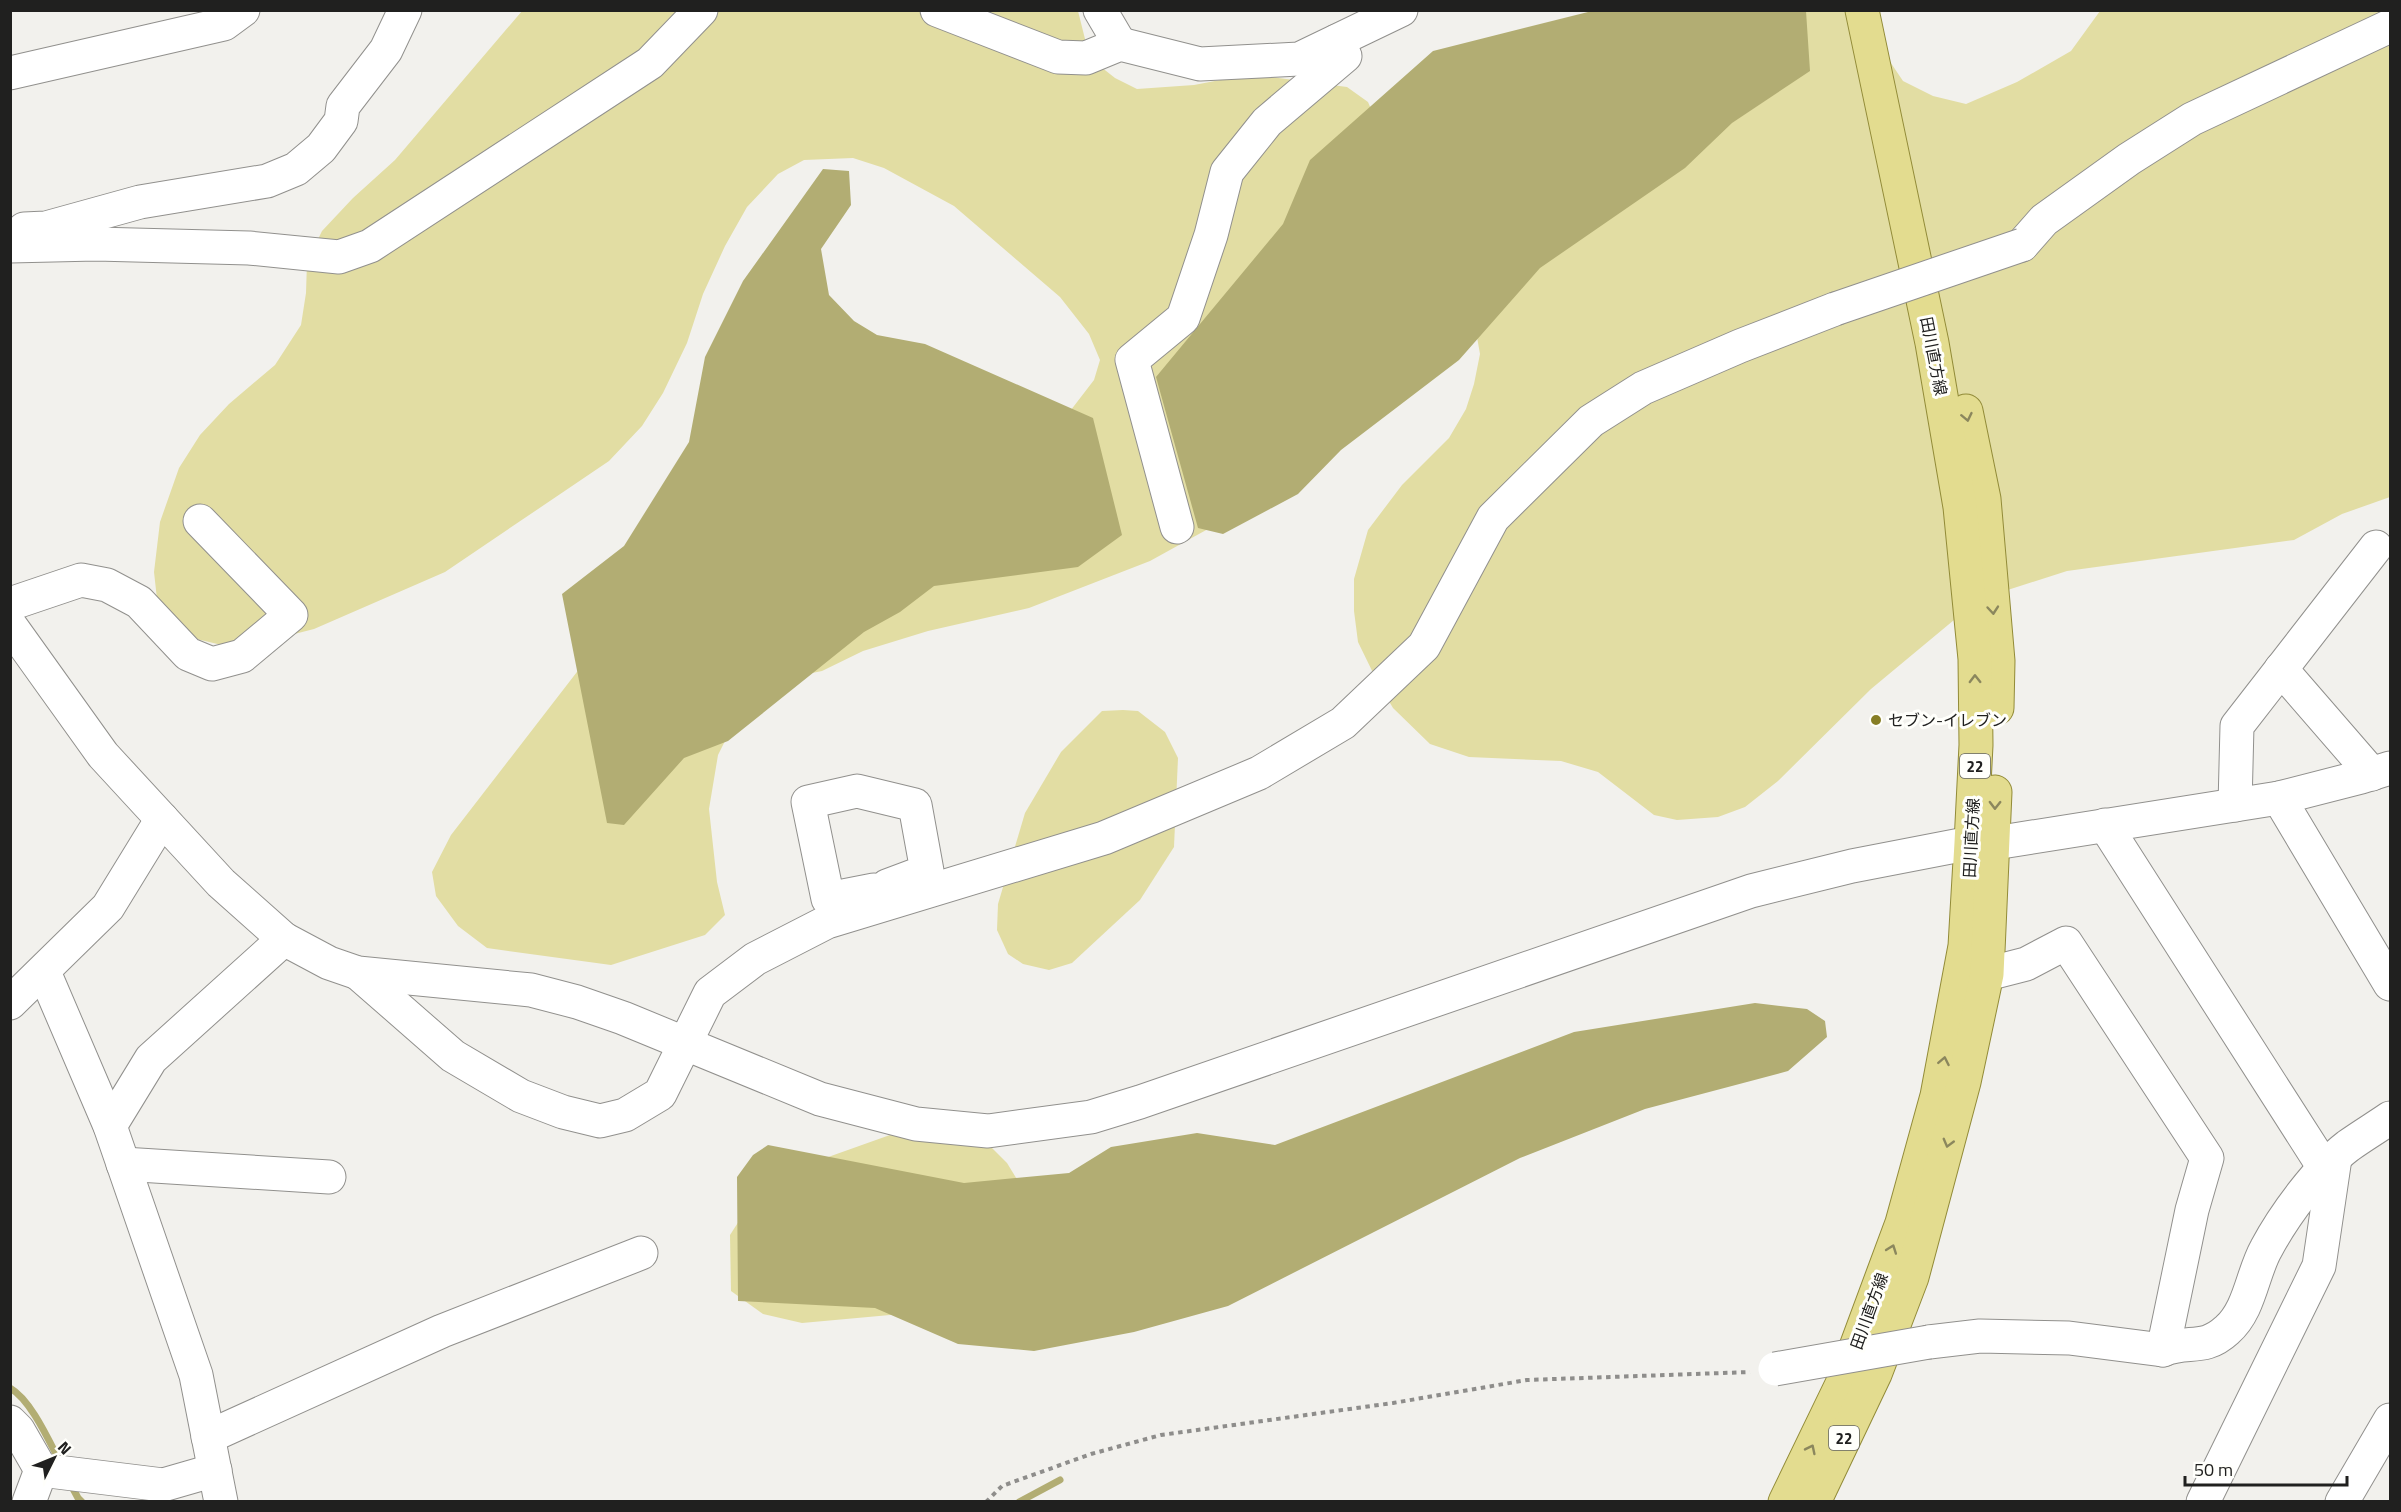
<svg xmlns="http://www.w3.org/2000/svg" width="2401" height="1512" font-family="'Titillium Web','Noto Sans JP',sans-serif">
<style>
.green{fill:#e2dda3}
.water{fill:#b2ad73}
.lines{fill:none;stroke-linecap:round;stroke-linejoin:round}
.stream{stroke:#b2ad73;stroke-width:7}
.minor-casing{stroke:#91908d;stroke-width:35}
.major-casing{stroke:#928b38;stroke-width:35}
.path{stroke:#8e8d8b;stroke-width:4;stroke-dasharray:4.5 4.5;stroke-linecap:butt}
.minor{stroke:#fff;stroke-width:33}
.major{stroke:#e3dc8f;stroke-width:33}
.minor-bridge-casing{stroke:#91908d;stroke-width:35;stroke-linecap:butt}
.minor-bridge{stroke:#fff;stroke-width:33}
.oneway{stroke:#8b875d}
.poi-dot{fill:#877e25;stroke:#fffffb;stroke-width:2}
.labels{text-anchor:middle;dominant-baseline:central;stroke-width:6;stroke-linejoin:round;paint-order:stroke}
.shield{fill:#fffffb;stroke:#636361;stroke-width:1.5}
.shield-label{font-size:15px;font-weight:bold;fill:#20201f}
.street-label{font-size:16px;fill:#20201f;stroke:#fffffb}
.poi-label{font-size:16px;fill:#20201f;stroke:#fffffb;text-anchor:start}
</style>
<rect width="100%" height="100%" fill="#f2f1ed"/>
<g class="green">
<path d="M1663 10 1856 11 1903 81 1933 96 1966 104 2017 82 2071 51 2100 11H2390V497L2342 514 2294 540 2067 571 1989 596 1954 620 1871 689 1778 781 1745 807 1718 817 1677 820 1654 815 1598 772 1561 761 1469 757 1430 744 1393 708 1377 681 1358 642 1354 611V579L1368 530 1402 485 1449 438 1466 409 1474 384 1480 354 1464 264Z"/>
<path d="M522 11H1078L1087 47 1096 63 1115 78 1137 89 1194 85 1241 76 1271 77 1347 87 1368 102 1383 137 1208 529 1150 561 1029 608 928 631 863 651 822 671 783 679 740 711 718 755 709 809 717 882 725 915 705 935 611 965 487 948 458 926 436 896 432 872 451 835 607 633 1064 419 1094 380 1100 360 1089 334 1060 297 954 206 884 168 853 158 804 160 778 174 747 207 725 246 703 294 687 343 663 393 642 426 609 461 445 572 314 629 267 641 226 646 188 637 157 599 154 572 160 522 179 468 200 435 229 404 275 365 301 325 306 293 307 262 322 231 353 198 395 160Z"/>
<path d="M1123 710 1138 711 1165 732 1178 758 1174 847 1140 900 1072 963 1049 970 1023 964 1008 954 997 930 998 904 1025 813 1061 752 1102 711Z"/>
<path d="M904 1130 987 1143 1007 1163 1035 1209 967 1295 890 1315 802 1323 763 1314 731 1291 730 1235 739 1221 817 1161Z"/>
</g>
<g class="water">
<path d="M1592 11H1806L1810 71 1732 123 1685 168 1540 268 1459 360 1341 450 1298 494 1223 534 1198 528 1156 377 1283 224 1310 160 1433 51Z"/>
<path d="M823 169 849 171 851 205 821 249 829 295 854 321 877 335 925 344 1093 418 1122 535 1078 567 934 586 900 612 864 632 728 741 684 758 624 825 607 823 562 594 624 546 689 442 705 357 743 281Z"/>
<path d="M1755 1003 1807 1009 1825 1021 1827 1037 1788 1071 1645 1109 1520 1158 1228 1306 1134 1332 1034 1351 958 1344 875 1308 738 1301 737 1177 753 1155 768 1145 964 1183 1069 1173 1111 1147 1197 1133 1275 1145 1574 1032Z"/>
</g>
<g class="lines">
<g class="stream">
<path d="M10 1388C31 1400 49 1441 60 1462"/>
<path d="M70 1483 78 1498 82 1502"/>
<path d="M1019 1502 1060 1480"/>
</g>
<defs>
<g id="minor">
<path d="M937 10 1058 57 1086 58 1120 44 1200 64 1299 59 1401 10"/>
<path d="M1100 10 1120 44"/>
<path d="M10 73 224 24 243 10"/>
<path d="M24 229 46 228 140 202 267 181 296 169 321 148 341 121 343 106 386 50 405 10"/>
<path d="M2022 245 2044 220 2129 159 2192 119 2390 26"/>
<path d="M10 246 96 244 249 248 339 257 370 246 650 63 701 10"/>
<path d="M1177 527 1132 360 1183 318 1211 235 1227 172 1267 122 1345 56 1337 41"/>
<path d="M10 604 81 580 107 585 139 602 188 654 212 664 242 656 291 615 200 521"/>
<path d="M10 625 103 755 221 883 284 939"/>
<path d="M2281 669 2372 774"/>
<path d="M2279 798 2390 984"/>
<path d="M2235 805 2237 726 2376 547"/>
<path d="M2105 825 2325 1169"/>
<path d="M874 890 828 899 808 802 857 791 915 805 927 871 887 886"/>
<path d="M44 972 110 1126 196 1375 221 1502"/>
<path d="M358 973 453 1056 521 1096 563 1112 600 1121 625 1115 660 1094 710 993 755 959 827 922 1104 838 1259 773 1343 723 1424 646 1493 518 1591 421 1643 388 1740 346 1835 309"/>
<path d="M1987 974 2026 964 2066 943 2207 1158 2192 1210 2163 1350"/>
<path d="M10 1003 108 907 162 819"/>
<path d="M110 1126 151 1059 284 939 329 963 358 973 531 990 577 1002 623 1018 820 1099 916 1124 988 1131 1091 1117 1140 1102 1751 891 1852 866 1971 843H1995L2279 798 2361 777 2390 768"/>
<path d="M123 1164 329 1177"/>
<path d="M1929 1342 1980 1336 2069 1338 2163 1350C2188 1339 2203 1352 2227 1330 2250 1310 2252 1274 2266 1249 2284 1215 2318 1169 2348 1146 2362 1136 2377 1127 2390 1118"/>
<path d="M10 1422 18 1430 41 1470 163 1485 215 1470"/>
<path d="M208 1437 442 1331 641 1253"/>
<path d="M29 1502 41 1470"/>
<path d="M2203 1502 2319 1266 2335 1158"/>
<path d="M2342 1502 2390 1420"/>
</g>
<g id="major">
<path d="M1966 411 1984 499 1998 661 1997 708"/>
<path d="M1785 1502 1843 1382 1902 1223 1937 1096 1965 946 1971 843 1976 745 1975 659 1960 507 1932 343 1862 10"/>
<path d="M1814 1502 1875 1374 1912 1277 1964 1082 1987 974 1995 792"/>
</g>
</defs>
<use href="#minor" class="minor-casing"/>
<use href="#major" class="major-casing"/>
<path class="path" d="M986 1502 1002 1486 1091 1454 1161 1435 1393 1403 1527 1380 1750 1372"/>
<use href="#minor" class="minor"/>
<use href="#major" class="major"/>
<defs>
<g id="minor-bridge">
<path d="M1835 309 2022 245"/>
<path d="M1775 1369 1929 1342"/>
</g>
</defs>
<use href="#minor-bridge" class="minor-bridge-casing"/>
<use href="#minor-bridge" class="minor-bridge"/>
</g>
<defs><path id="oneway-chevron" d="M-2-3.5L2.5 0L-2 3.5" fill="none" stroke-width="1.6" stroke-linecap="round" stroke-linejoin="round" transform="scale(1.5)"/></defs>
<g class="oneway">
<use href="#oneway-chevron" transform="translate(1967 417) rotate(78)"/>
<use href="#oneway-chevron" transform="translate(1993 610) rotate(85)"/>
<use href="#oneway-chevron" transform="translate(1975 679) rotate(-91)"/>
<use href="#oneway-chevron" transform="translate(1995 805) rotate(91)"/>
<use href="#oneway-chevron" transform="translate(1944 1061) rotate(-79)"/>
<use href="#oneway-chevron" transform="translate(1948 1143) rotate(105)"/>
<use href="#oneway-chevron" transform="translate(1892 1249) rotate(-70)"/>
<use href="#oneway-chevron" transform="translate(1811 1449) rotate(-64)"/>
</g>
<circle class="poi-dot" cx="1876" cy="720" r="6"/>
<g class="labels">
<g class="shield">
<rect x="1960" y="754" width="30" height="24" rx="4.5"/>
<rect x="1829" y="1426" width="30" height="24" rx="4.5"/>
</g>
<g class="shield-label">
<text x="1975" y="766">22</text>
<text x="1844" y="1438">22</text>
</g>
<g class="street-label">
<text transform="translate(1934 356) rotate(79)">田川直方線</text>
<text transform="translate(1971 838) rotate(-87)">田川直方線</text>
<text transform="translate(1869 1311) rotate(-70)">田川直方線</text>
</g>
<g class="poi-label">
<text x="1888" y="720">セブン-イレブン</text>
</g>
</g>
<rect width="2401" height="1512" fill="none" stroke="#20201f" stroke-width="24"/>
<g transform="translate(54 1458) rotate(47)" stroke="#fffffb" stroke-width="4.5" paint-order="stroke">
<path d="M0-4.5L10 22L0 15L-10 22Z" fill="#20201f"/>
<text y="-9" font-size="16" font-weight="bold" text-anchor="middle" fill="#20201f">N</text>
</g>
<path d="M2185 1476v9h162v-9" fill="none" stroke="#20201f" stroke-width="3"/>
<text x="2194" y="1476" font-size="18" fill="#20201f" stroke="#fffffb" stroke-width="4.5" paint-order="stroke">50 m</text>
</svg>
